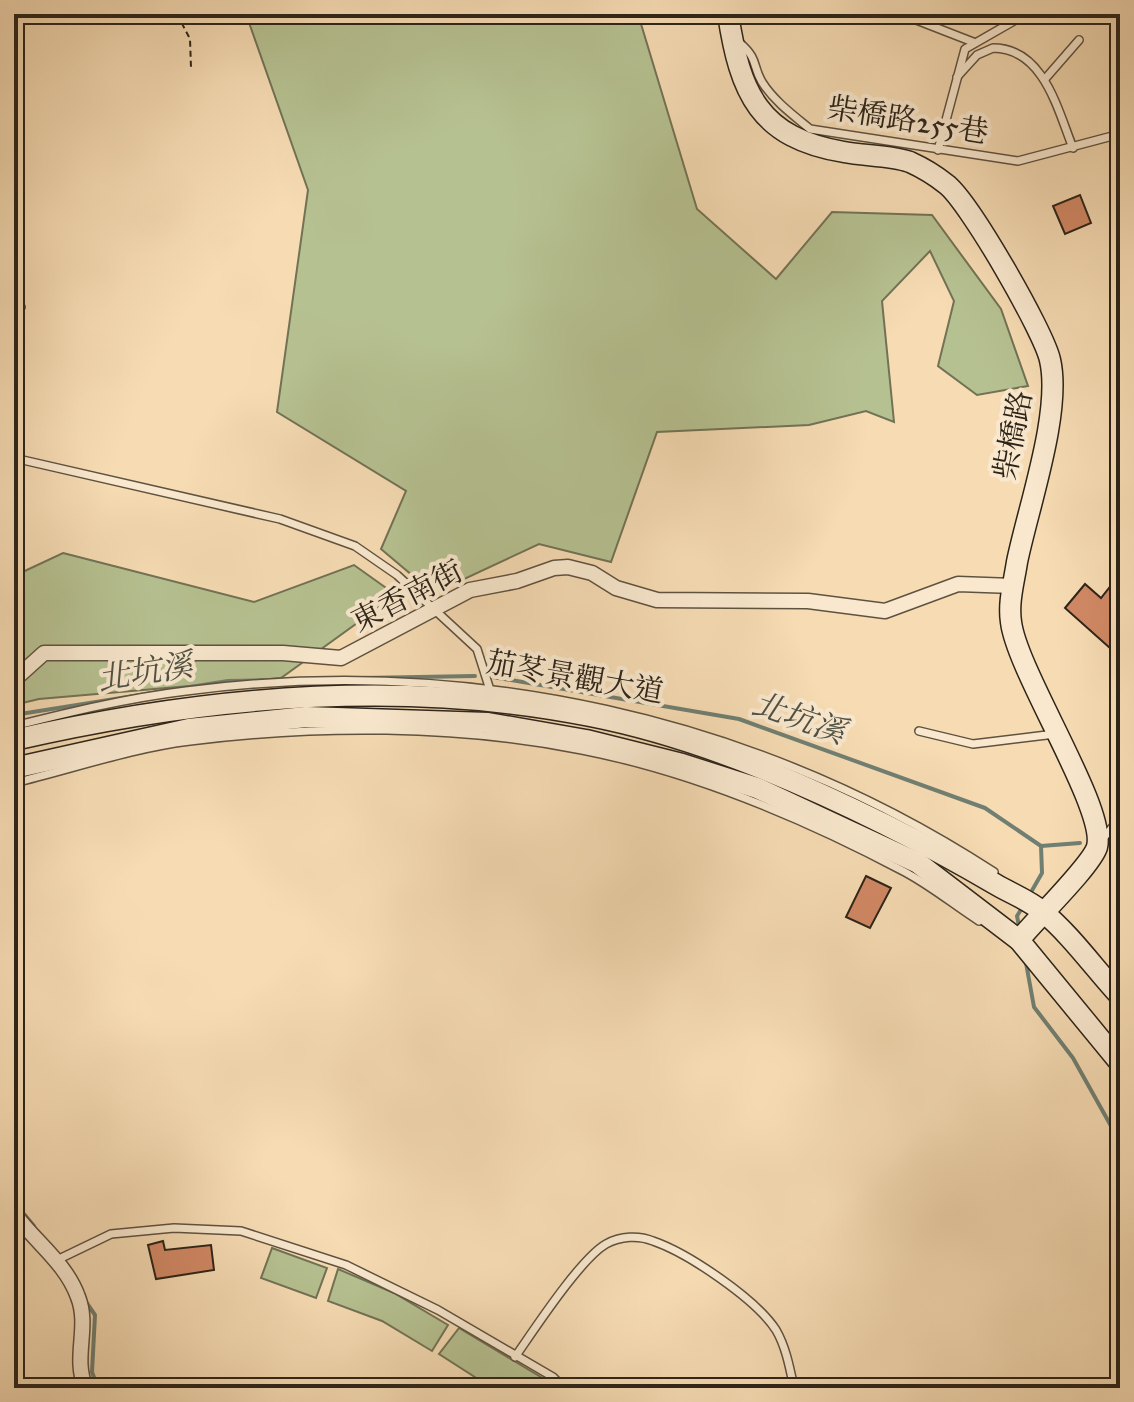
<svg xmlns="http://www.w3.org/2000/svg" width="1134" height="1402" font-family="'IM FELL Great Primer','Noto Serif TC',serif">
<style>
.green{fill:#b6c191;stroke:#727255;stroke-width:2}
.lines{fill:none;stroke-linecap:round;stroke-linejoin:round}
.stream{stroke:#707f72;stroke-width:4}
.building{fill:#d18965;stroke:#2d2419;stroke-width:2}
.lane-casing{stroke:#5f5240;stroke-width:10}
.street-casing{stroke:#5f5240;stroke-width:17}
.secondary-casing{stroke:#2d2419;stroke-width:23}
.path{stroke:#2d2419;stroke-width:2;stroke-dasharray:6 4;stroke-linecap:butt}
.lane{stroke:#f9e8ce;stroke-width:7}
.street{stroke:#f9e8ce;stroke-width:14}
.secondary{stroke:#f9e8ce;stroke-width:20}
.labels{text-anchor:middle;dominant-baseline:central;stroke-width:8;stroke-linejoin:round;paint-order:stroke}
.street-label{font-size:30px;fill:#2d2419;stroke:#f9e8ce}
.water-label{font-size:32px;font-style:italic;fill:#4f5145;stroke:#f9e8ce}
</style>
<rect width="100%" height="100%" fill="#f6dbb3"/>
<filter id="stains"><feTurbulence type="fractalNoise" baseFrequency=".0025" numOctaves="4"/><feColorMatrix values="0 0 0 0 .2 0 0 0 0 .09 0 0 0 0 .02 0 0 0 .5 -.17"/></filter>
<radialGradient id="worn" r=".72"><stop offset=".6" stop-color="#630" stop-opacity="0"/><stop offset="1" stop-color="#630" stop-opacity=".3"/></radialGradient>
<g class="green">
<path d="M246 14H638L697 209 776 279 832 212 932 215 1001 309 1028 386 977 395 938 366 954 301 930 251 882 301 894 422 866 411 809 425 657 432 611 562 539 544 445 588 419 581 381 549 406 491 277 412 308 190Z"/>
<path d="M63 553 254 602 354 565 396 595 281 678 39 699 14 705V576Z"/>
<path d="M272 1248 327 1268 316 1298 261 1278Z"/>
<path d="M338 1269 394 1293 448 1325 432 1351 382 1321 328 1301Z"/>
<path d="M459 1328 556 1386 492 1388 439 1354Z"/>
</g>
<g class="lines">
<g class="stream">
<path d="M487 676 739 719 985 808 1041 846 1080 843"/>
<path d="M361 678 475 676"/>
<path d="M14 715 228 681 276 680"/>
<path d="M1030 894 1042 873 1041 846"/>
<path d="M1019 926 1017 916 1024 905"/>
<path d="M1026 963 1034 1007 1073 1058 1120 1142"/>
<path d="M14 1202 34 1226"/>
<path d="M84 1299 95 1315 92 1372 98 1388"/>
</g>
</g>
<g class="building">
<path d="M1080 195 1091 223 1065 234 1053 206Z"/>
<path d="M1120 574V657L1065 608 1085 584 1101 598Z"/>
<path d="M866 876 891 888 870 928 846 917Z"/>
<path d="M163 1241 165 1250 211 1245 214 1270 156 1279 148 1245Z"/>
</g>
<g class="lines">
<defs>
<g id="lane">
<path d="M901 14 973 42"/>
<path d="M740 43C759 60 752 65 762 82 774 101 793 115 810 129L1018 161 1120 134"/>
<path d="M957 77 977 55 993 48C1044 48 1058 111 1073 148"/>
<path d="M1045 79 1079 40"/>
<path d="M938 150 965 49 1026 14"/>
<path d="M14 317 21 307"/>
<path d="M14 458 280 519 355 546 397 575 477 649 491 693"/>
<path d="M14 726C70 712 128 698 186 691 467 654 756 717 994 872"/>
<path d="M919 731 973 744 1055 734"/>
<path d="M14 783C72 769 132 748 190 741 318 725 455 725 582 750 694 772 803 818 903 871 930 885 954 905 979 921"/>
<path d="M1101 841 1120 818"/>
<path d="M57 1260 111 1234 174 1228 241 1231 346 1265 438 1310 553 1377 564 1388"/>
<path d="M515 1357C534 1330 580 1259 606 1244 620 1236 639 1235 653 1241 688 1253 756 1299 776 1330 786 1347 790 1369 794 1388"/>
</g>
<g id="street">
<path d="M14 680 44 653H283L341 658 470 590 517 581 554 568 568 567 592 573 616 588 657 600 808 601 885 611 958 584 1013 586"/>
<path d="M14 1213C35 1242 66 1263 78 1297 90 1327 72 1359 86 1388"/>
</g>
<g id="secondary">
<path d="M728 14C740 93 759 138 844 152 864 156 891 155 910 162 921 167 936 176 946 184 969 201 1044 332 1050 360 1062 412 1028 508 1017 562 1014 582 1008 602 1011 622 1017 672 1107 809 1097 847 1091 866 1035 920 1019 940"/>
<path d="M14 740C201 697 400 678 590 716 692 736 791 778 884 824 922 843 959 863 995 884 1010 893 1029 900 1043 912 1071 935 1095 969 1120 996"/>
<path d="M14 768 189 729 306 717 488 723 586 740 682 764 757 788 918 863 1019 940 1120 1063"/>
</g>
</defs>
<use href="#lane" class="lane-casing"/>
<use href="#street" class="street-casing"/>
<use href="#secondary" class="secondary-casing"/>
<path class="path" d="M177 14 190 39 191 68"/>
<use href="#lane" class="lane"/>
<use href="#street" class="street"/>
<use href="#secondary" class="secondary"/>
</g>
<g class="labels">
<g class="street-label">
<text transform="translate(908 120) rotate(9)">柴橋路255巷</text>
<text transform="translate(1013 435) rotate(-79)">柴橋路</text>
<text transform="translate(407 596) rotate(-27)">東香南街</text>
<text transform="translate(575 677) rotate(10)">茄苳景觀大道</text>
</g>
<g class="water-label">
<text transform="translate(145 672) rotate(-9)">北坑溪</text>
<text transform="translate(799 718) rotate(19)">北坑溪</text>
</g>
</g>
<rect width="1134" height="1402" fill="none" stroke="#f6dbb3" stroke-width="48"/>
<rect x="16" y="16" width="1102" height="1370" fill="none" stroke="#2d2419" stroke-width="4"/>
<rect x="24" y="24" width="1086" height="1354" fill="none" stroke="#2d2419" stroke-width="2"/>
<rect width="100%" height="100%" filter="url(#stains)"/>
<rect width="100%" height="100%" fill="url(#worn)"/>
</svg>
